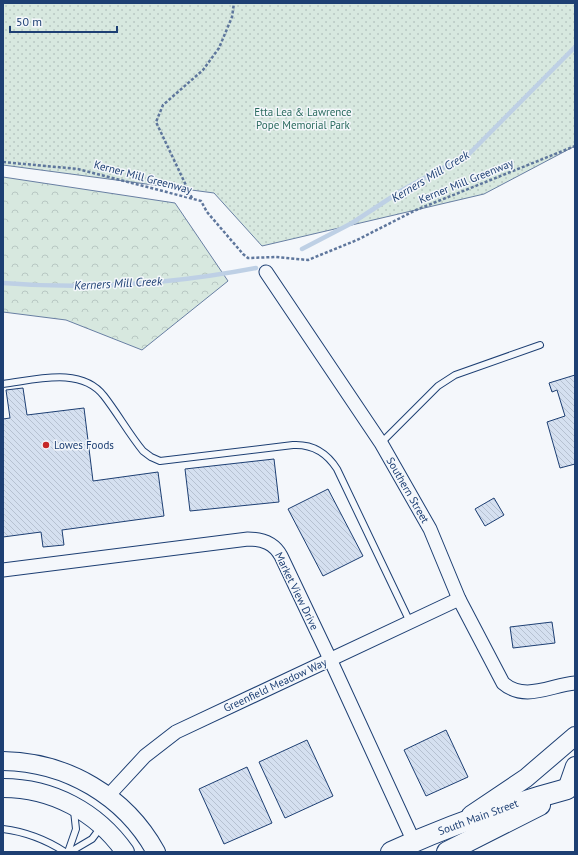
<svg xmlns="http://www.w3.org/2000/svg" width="578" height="855" font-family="'PT Sans',sans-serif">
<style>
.grass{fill:url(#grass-dots);stroke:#687fa3}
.forest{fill:url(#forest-crowns);stroke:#687fa3}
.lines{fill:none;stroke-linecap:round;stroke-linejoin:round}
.stream{stroke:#bed0e5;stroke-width:4.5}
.building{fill:url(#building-back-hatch);stroke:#1d3f73}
.service-casing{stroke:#1d3f73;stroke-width:8}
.minor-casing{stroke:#1d3f73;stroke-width:15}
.secondary-casing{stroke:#1d3f73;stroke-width:20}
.primary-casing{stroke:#1d3f73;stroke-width:22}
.path{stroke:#5e769c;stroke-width:2.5;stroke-dasharray:3 2;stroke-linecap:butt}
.service{stroke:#f4f7fb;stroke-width:6}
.minor{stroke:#f4f7fb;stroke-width:13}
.secondary{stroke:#f4f7fb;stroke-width:18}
.primary{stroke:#f4f7fb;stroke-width:20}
.poi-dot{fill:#c62828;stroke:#f4f7fb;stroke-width:1.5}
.labels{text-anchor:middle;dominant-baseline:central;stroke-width:3;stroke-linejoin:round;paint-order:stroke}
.park-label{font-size:11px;fill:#2c6c60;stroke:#f4f7fb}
.street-label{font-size:11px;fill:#1d3f73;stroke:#f4f7fb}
.poi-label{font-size:11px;fill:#1d3f73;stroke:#f4f7fb;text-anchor:start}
.water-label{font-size:12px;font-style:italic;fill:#1d3f73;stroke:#f4f7fb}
</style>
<defs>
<pattern id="grass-dots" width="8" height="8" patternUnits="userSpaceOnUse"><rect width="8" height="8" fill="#d7e8df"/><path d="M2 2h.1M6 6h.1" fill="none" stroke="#b8c8c3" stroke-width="1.8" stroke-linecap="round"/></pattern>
<pattern id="forest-crowns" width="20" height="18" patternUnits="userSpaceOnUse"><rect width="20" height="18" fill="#d7e8df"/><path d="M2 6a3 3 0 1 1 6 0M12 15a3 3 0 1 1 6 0" fill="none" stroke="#b8c8c3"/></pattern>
<pattern id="building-back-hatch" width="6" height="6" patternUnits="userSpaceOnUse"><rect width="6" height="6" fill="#d5e0f0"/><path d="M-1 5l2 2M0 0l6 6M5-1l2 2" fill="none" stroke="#b6c1d1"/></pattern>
</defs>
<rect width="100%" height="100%" fill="#f4f7fb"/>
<path class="grass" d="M3 3H575V146L484 194 262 246 214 193 3 165Z"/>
<path class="forest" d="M3 177 175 203 228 281 142 350 66 320 3 312Z"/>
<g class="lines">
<g class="stream">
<path d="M302 249 352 223 404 189 469 154 575 47"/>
<path d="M3 283C88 290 172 284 256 268"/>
</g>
</g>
<g class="building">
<path d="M575 375V464L560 468 547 422 565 416 557 390 552 392 549 383Z"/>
<path d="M23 388 27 415 84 408 93 481 158 472 164 516 62 530 64 545 43 547 41 532 3 537V419L10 418 6 390Z"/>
<path d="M274 459 279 502 190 511 185 469Z"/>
<path d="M328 489 363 556 323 576 288 509Z"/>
<path d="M494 498 504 515 485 526 475 509Z"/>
<path d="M552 622 555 643 513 648 510 627Z"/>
<path d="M446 730 468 777 426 796 404 750Z"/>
<path d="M307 740 333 796 285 818 259 762Z"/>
<path d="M247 767 272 823 224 844 199 789Z"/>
</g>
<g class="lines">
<defs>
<g id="service">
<path d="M3 384C35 380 81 366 104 396 118 414 129 434 143 451L151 457 160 461 293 445C312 444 327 453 337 469L410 622"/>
<path d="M381 443 438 386 455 375 540 345"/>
<path d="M3 829C27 832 45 839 65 852"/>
<path d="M68 852 76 829 74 811"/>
<path d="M70 852 92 839 101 827"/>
</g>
<g id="minor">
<path d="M266 272 381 443 430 529 459 599 503 683C525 702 551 685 575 683"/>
<path d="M3 570 248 539C263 539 274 543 281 556L330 659 414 842"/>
<path d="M108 796 145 756 176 732 459 599"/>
</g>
<g id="secondary">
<path d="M3 761C67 762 125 796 156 852"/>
<path d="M3 788C52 788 97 812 125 852"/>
<path d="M567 789 575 766"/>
<path d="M471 815 526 778 575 736"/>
</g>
<g id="primary">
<path d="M391 852C448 826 507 805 567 789"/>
<path d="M447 852 540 805"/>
</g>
</defs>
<use href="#service" class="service-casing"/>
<use href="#minor" class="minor-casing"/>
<use href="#secondary" class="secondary-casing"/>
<use href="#primary" class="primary-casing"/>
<g class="path">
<path d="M3 162 78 169 201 201 207 212 243 254 248 258 276 257 308 260 357 240 416 210 575 146"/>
<path d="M192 198 156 122 163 105 203 70 219 48 232 17 234 3"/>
</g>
<use href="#service" class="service"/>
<use href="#minor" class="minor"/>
<use href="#secondary" class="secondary"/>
<use href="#primary" class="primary"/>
</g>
<circle class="poi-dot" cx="46" cy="445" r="4"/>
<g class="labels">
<g class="park-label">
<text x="303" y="112">Etta Lea &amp; Lawrence<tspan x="303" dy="13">Pope Memorial Park</tspan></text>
</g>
<g class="street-label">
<text transform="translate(143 177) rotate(15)">Kerner Mill Greenway</text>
<text transform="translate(466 181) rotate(-22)">Kerner Mill Greenway</text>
<text transform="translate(408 490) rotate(60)">Southern Street</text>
<text transform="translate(297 591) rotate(64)">Market View Drive</text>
<text transform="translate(275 685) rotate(-25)">Greenfield Meadow Way</text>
<text transform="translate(478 817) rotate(-20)">South Main Street</text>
</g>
<g class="poi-label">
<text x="54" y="445">Lowes Foods</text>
</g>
<g class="water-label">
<text transform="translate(430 176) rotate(-31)">Kerners Mill Creek</text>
<text transform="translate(118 283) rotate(-3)">Kerners Mill Creek</text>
</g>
</g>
<rect width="578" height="855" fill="none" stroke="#1d3f73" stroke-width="8"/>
<path d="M10 26v6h107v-6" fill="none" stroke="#1d3f73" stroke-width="2"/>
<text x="16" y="26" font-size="12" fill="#1d3f73" stroke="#f4f7fb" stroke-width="3" paint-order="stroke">50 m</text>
</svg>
